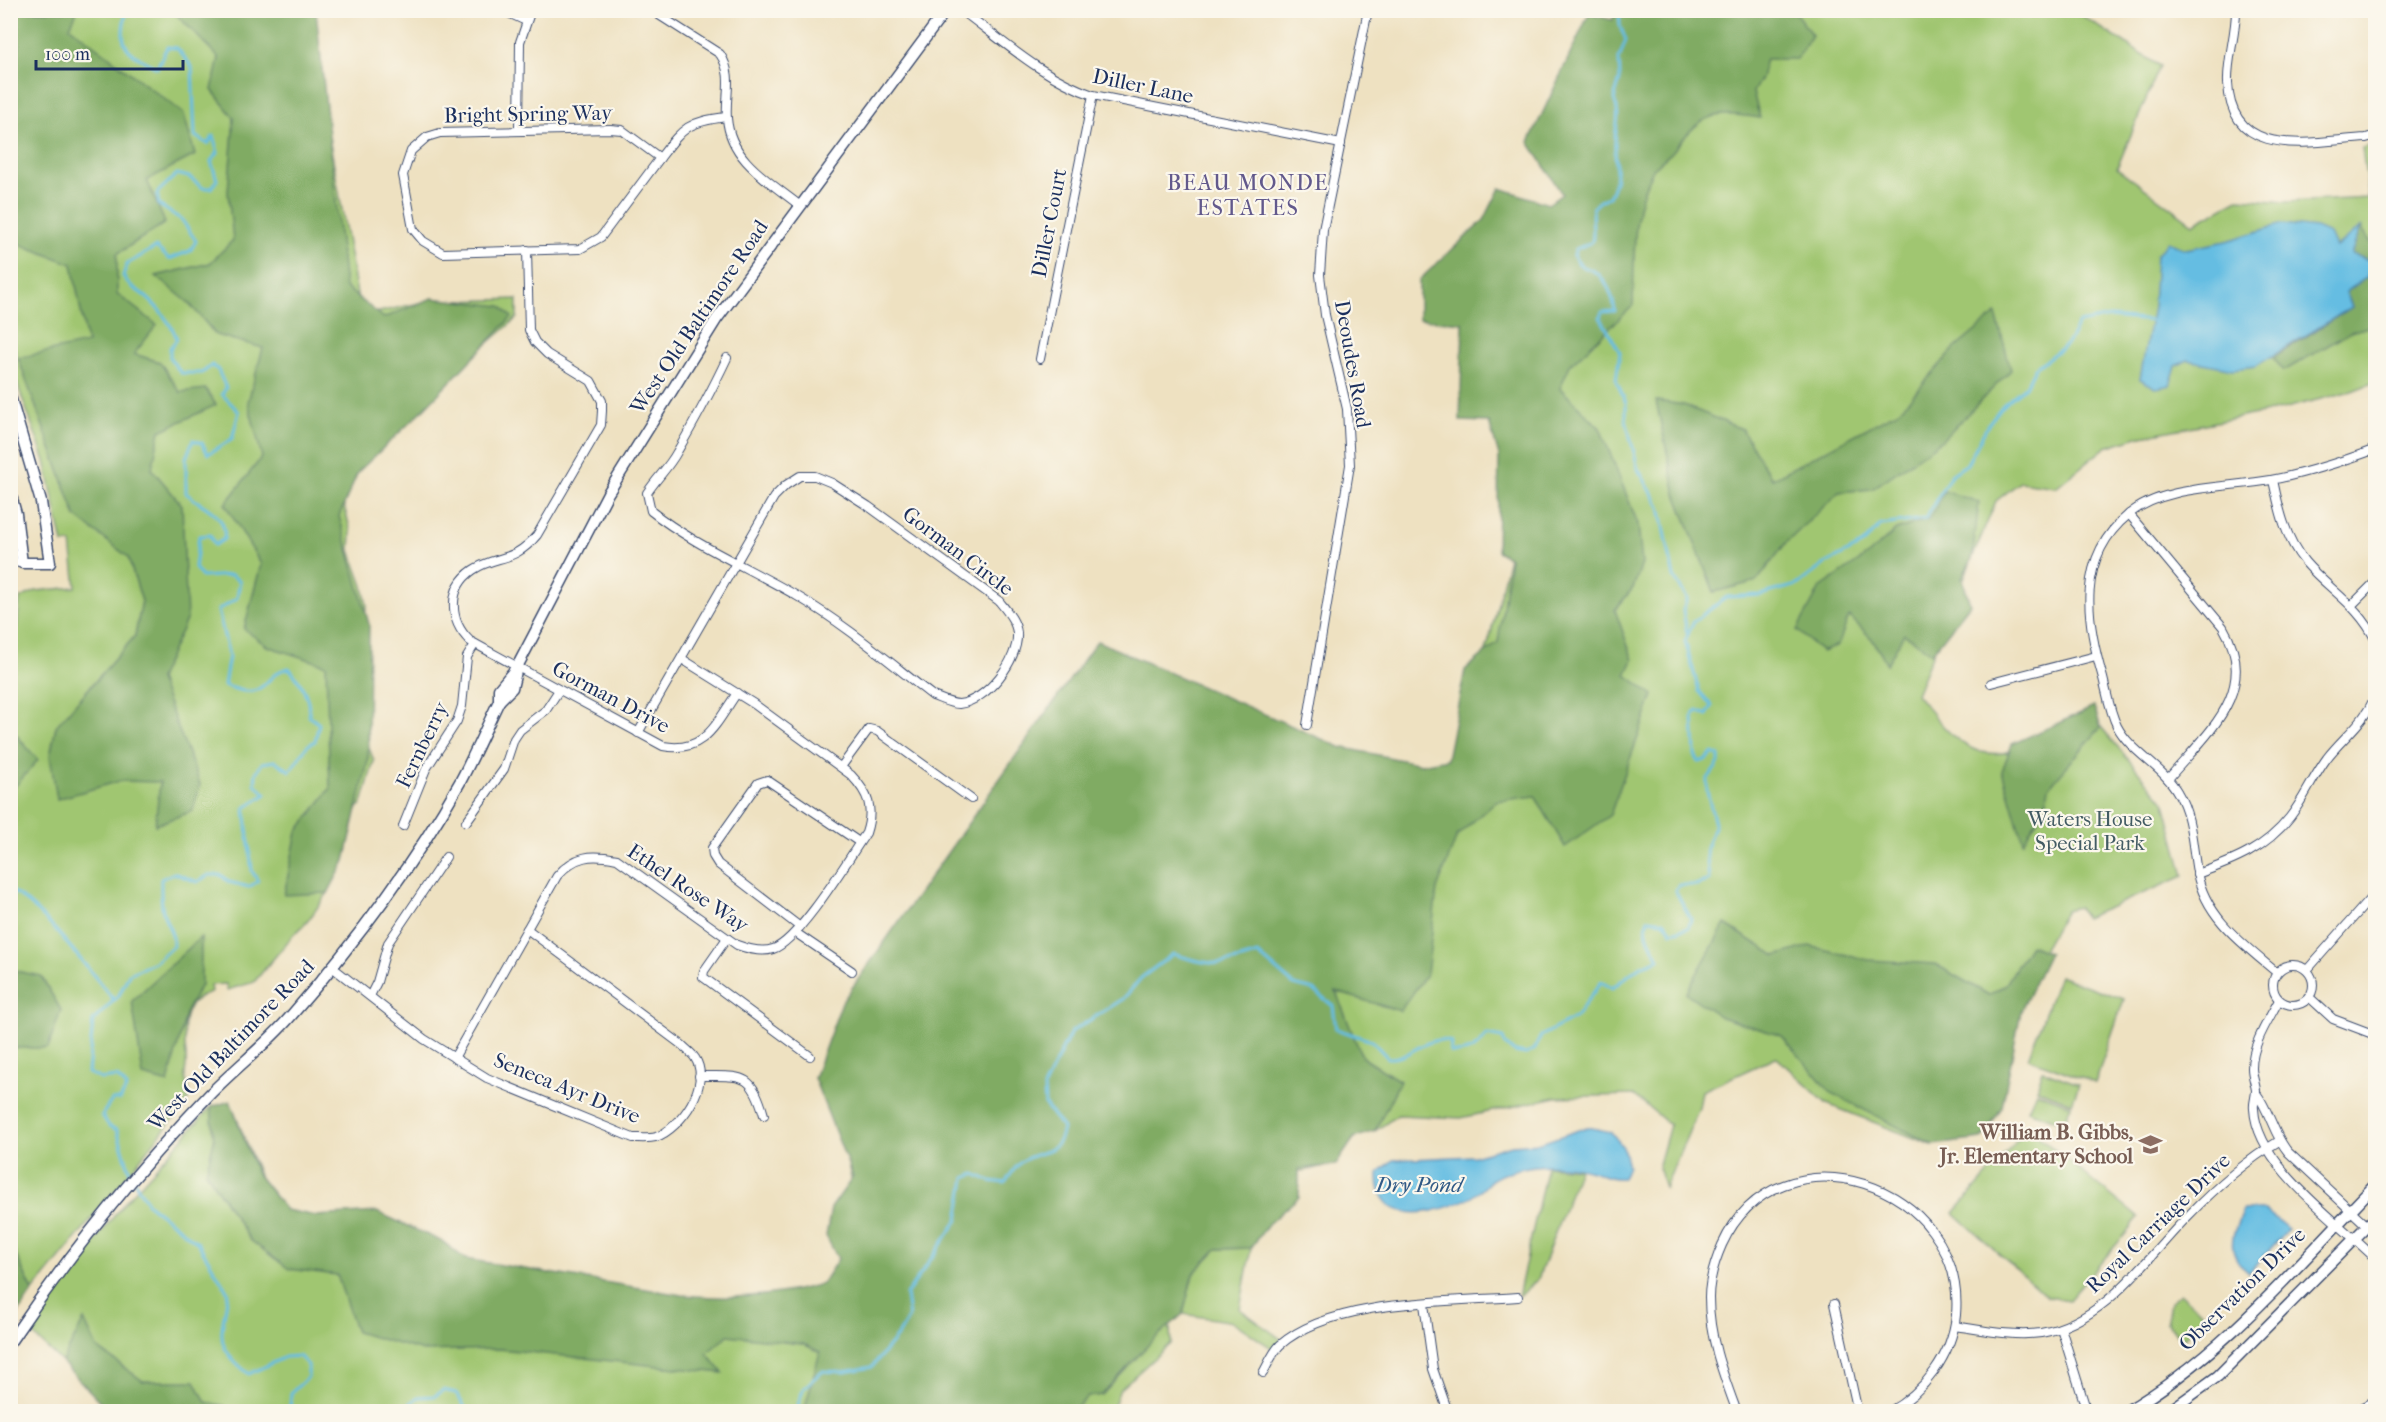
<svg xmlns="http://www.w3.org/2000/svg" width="2386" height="1422" font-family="'IM FELL French Canon',serif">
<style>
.green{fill:#a0c671;stroke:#5e7a68;stroke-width:1.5;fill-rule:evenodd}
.forest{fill:#80ab63;stroke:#4e6d60;stroke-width:1.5}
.water{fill:#65bde2;stroke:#4076a0;stroke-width:1.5}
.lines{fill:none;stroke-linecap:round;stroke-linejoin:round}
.stream{stroke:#65bde2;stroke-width:3}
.minor-casing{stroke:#3b4a6d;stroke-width:10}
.tertiary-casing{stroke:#3b4a6d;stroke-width:13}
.minor{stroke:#fff;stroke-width:8}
.tertiary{stroke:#fff;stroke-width:10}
.labels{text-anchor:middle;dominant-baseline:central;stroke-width:4.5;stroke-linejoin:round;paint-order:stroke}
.street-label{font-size:21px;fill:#1b2f5e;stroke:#fbf7ec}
.park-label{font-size:21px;fill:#435c64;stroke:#fbf7ec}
.education-label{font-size:21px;font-weight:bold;fill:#785e54;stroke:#fbf7ec;text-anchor:end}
.neighbourhood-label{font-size:22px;letter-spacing:1.5px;fill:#62598c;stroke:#fbf7ec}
.water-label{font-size:22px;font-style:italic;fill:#315a86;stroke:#fbf7ec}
</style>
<rect width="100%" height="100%" fill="#fbf7ec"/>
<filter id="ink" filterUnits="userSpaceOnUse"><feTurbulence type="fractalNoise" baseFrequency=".0167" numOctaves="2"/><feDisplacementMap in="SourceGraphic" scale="12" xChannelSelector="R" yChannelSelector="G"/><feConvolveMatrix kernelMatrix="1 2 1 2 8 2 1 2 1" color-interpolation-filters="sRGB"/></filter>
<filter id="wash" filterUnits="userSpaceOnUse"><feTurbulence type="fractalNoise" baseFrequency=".008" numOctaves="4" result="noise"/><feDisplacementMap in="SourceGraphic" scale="24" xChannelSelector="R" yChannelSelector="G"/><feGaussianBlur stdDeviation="1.35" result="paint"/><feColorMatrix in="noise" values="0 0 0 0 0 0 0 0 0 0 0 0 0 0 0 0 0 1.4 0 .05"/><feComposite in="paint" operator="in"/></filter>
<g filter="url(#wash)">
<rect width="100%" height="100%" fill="#eee1c1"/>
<g class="green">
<path d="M25 10 302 11 329 137 361 316 424 302 517 299V318L336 476 351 532 350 550 363 586 367 606 364 615 369 748 374 761 362 803 350 819 319 893H328C318 905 308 925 295 933L254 982 227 990 226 984 210 985 211 992C180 1001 183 1029 186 1055 188 1074 180 1071 190 1091L186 1095 190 1098 33 1291 10 1243V993L23 973 11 970 10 761 26 747 11 728V630L17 628 20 598 36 591 76 587 71 543 63 544 45 461 11 367V362L17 356 10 338V19ZM133 572 143 589 144 645 77 702 135 636 142 601Z"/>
<path d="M1737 11H2075L2160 66 2117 168 2193 224 2240 198 2285 202 2369 198 2362 148 2375 144V382L2352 391 2278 410 2137 437 2106 447 2056 487 2020 482 1996 501 1916 694C1950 735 1975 773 2033 743 2044 738 2052 727 2063 721 2070 717 2081 715 2089 713L2096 733 2101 727 2165 803 2184 876 2085 918 2078 907 2066 910 1932 1145 1827 1104 1776 1057 1702 1091 1699 1108 1665 1188 1658 1168 1670 1125 1634 1095 1556 1097 1461 1118 1398 1115 1375 1131 1392 1096H1389L1333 1164 1295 1173 1199 1239 1166 1269 1171 1343 1120 1389 1112 1411H828L873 1284 839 1121 1444 792 1490 637 1598 184Z"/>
<path d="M2059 976 2124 999 2095 1083 2028 1058Z"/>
<path d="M2043 1071 2079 1084 2072 1103 2036 1089Z"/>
<path d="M2036 1092 2071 1105 2064 1123 2028 1110Z"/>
<path d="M230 1101 266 1193 283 1225 443 1242 465 1259 783 1342 803 1344 821 1352 806 1411 156 1412 140 1379 97 1348 84 1321 62 1362 31 1333 74 1267 125 1202 211 1107 212 1119Z"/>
<path d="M2028 1128 2139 1218 2069 1300 2047 1297 1954 1213Z"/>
<path d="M1547 1166 1579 1169 1538 1279 1518 1297Z"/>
<path d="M1251 1248 1240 1309 1285 1342 1276 1351 1233 1322 1183 1314 1193 1274 1217 1249Z"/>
<path d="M2180 1293 2206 1316 2183 1340 2167 1323 2170 1302Z"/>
</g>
<g class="forest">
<path d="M10 11H77L70 27 184 114 195 155 147 180 165 223 117 254V294L157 325 134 354 160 362 180 392 206 389 216 405 160 431 152 469 182 505 187 618 159 679 200 784 193 811 155 825 160 782 120 781 57 799 50 756 56 726 135 636 142 601 128 557 76 517 18 358 87 343 72 264 11 241 10 93 19 45Z"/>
<path d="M173 11H316L345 287 384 318 432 298 501 306 512 317 420 413 358 472 339 516 369 624 368 761 345 861 328 893 284 895 297 832 330 789 326 665 267 646 244 629 261 564 225 504 262 457 248 402 263 348 216 335 189 303 156 276 210 263 233 240 228 192 234 118 212 90 219 58Z"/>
<path d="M1614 11H1794L1812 35 1797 59H1766L1761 78 1753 92 1760 118C1712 111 1703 113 1673 151 1667 158 1657 163 1653 170 1630 210 1635 261 1633 306L1570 365 1560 388 1600 428 1638 524 1642 564 1633 588 1615 610 1633 660 1626 675 1653 695 1610 815 1565 847 1535 796 1496 801 1457 836 1437 889 1427 974 1400 1011 1336 992 1362 1057 1400 1081 1375 1131 1354 1138 1336 1165 1299 1169V1197L1268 1224 1251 1248 1217 1249 1193 1274 1183 1314 1151 1342 1102 1395 1088 1397 1072 1411H804L820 1352 803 1344 728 1335 707 1353 723 1373 500 1349 423 1351 356 1332 337 1275 289 1269 250 1240 206 1172 214 1140 211 1107 230 1101 257 1174 286 1210 316 1216 377 1212 443 1242 465 1259 682 1295C731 1300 775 1297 822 1284L838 1259 826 1236 831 1208 853 1177 814 1078 842 1002 1097 641 1340 747 1421 764 1447 759 1465 670 1498 642 1510 558 1497 551 1499 456 1489 422 1460 421 1463 323 1419 319V280L1484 220 1500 188 1548 204 1562 194 1529 142 1589 14 1613 20Z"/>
<path d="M2361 227 2375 249V325L2351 332 2284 371 2273 358 2352 307 2346 292 2367 277 2371 261 2351 254Z"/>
<path d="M1996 314 2011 370 1941 441 1872 489 1839 492 1785 544 1757 581 1714 592 1676 494 1656 401 1684 405 1742 429 1772 479 1899 411 1954 349Z"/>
<path d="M1944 491 1979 502 1972 559 1962 577 1970 604 1932 653 1904 634 1887 664 1872 639 1849 616 1838 645 1822 652 1797 630 1820 588 1869 554 1896 530 1930 518Z"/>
<path d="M2094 707 2101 727 2049 787 2046 806 2023 842 2002 771 2012 744Z"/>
<path d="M10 728 38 760 11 791H10Z"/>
<path d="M1725 924 1776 956 1809 946 1869 960 1935 964 1989 995 2006 984 2030 945 2049 953 2021 1011 2002 1107 1982 1139 1933 1145 1831 1093 1782 1036 1721 1017 1686 993Z"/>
<path d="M201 937V985L187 1010 168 1083 143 1076 132 1001Z"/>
<path d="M10 970 41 976 61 1010 48 1048H11Z"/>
<path d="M10 1243 33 1291 11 1324H10Z"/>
<path d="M84 1320 97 1348 143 1381H195L206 1402 225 1406 231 1411H109L62 1362Z"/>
</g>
<g class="water">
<path d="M2282 224 2316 228 2330 234 2336 247 2361 227 2351 254 2371 261 2367 277 2346 292 2352 307 2256 366 2233 369 2188 360 2176 366 2170 385 2156 388 2140 379 2153 307 2156 256 2167 242 2186 249 2227 241Z"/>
<path d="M1587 1127 1611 1132 1623 1147 1628 1166 1623 1178C1610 1179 1604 1175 1592 1171 1574 1166 1546 1163 1528 1167 1517 1169 1503 1173 1493 1179 1488 1182 1485 1188 1480 1191 1449 1213 1375 1233 1378 1173L1393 1160 1474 1156 1512 1145 1541 1143Z"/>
<path d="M2243 1210H2265L2288 1229 2249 1273C2224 1252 2232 1236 2243 1210Z"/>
</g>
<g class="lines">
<g class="stream">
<path d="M127 10C116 47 127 52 157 68L167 47 177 48 192 67 195 136 208 144 213 136 218 153 211 161 217 180 212 188H203L189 177 177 174 157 193 159 205 182 220 196 241 190 251 169 259 156 247 127 264 123 276C132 290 134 287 145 296 157 306 172 324 177 339L170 348V358L181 373H202L212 365 218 370 226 388 222 394 239 412 232 439 208 454 202 443 193 440 186 458V493C203 508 228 514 224 539L215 545 210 535 199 536 195 568 202 577 231 575 240 581 237 598 218 610 229 656 224 685C271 704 260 674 289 668 301 682 310 697 309 716L319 724 315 741 307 746 290 771 275 761 262 763 256 773 255 784 266 794 245 808 252 871 258 881 249 887 229 882 221 875H209L197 882 174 873 161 879C161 891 160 907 165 918 170 932 173 930 173 946L155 962 129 974 119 995 93 1021 88 1073 101 1079 117 1077 127 1087 120 1100H112L102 1115 109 1126 117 1130 131 1176"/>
<path d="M1619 10 1620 26 1626 40 1619 59 1620 79 1614 99C1622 118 1614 127 1615 146 1615 168 1620 175 1609 197 1582 205 1597 222 1592 242L1576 249 1574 255C1578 269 1590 267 1599 275 1608 284 1614 299 1615 311L1602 312 1600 317 1620 352 1616 380 1626 403V420L1638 469 1660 507 1674 577 1687 598 1683 610 1687 633"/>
<path d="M2365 270 2376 269"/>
<path d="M10 890C41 906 90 972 114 1000"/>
<path d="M135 1182 148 1204 198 1243 228 1292C223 1334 210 1343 249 1374L285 1357 299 1356 308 1365V1377L291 1393 290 1408 297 1412"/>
<path d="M403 1412V1409L418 1397 435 1396 443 1390 456 1393 466 1409 475 1412"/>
<path d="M796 1412 803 1389 822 1371 844 1372 872 1367 899 1334 909 1317 906 1295 958 1220 965 1178 975 1174 990 1181 1005 1183C1010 1176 1015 1165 1024 1160 1043 1149 1058 1156 1063 1128L1045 1105 1044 1086 1071 1032 1123 999 1141 978 1173 954C1215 966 1216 967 1258 954L1294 985 1314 990 1333 1006 1336 1029 1372 1041 1388 1058C1411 1060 1425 1033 1451 1042L1450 1052C1467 1055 1477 1048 1487 1035L1503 1038 1505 1045 1515 1052 1526 1054 1534 1050 1541 1036 1576 1017 1601 982 1612 988 1639 967 1659 959C1653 946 1642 933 1648 919L1664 921 1672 932 1688 928 1691 919 1675 890 1680 885H1696L1709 880 1706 848 1715 824 1707 791V780L1719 763V756L1713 753 1705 760 1699 762 1695 755 1693 716 1697 711 1707 715 1712 706 1699 691 1685 641 1694 621 1727 597 1760 595 1797 585 1825 564 1863 544 1881 525 1925 519 1951 475 1967 464 1989 423 2003 405 2026 386 2035 368 2067 344 2079 323 2110 317 2153 321"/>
</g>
</g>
</g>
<g filter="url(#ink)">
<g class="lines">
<defs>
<g id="minor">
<path d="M502 10 526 21"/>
<path d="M651 10 720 54C734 75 725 95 727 118 730 160 769 181 799 205"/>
<path d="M961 10C1003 41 1043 78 1093 95L1341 144"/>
<path d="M2236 10C2236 35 2227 59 2228 83 2231 162 2313 141 2366 138L2376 135"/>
<path d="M610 129 622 130 660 158 601 237 580 249 443 253 423 241 413 229 403 175 411 151 427 137 440 133Z"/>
<path d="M519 131 520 42 531 10"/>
<path d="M660 158C684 127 687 122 726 117"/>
<path d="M527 250 529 330 535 342 547 354 591 381 602 401V411L601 425 537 535C513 564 497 554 473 570 447 588 449 621 470 641L663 746C705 754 716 723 737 693"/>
<path d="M1040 359 1093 95"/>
<path d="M2273 480C2279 509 2285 538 2305 562 2330 591 2359 605 2376 641"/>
<path d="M2129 514 2223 627C2261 691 2207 733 2168 779"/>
<path d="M10 562 22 563"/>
<path d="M2352 605 2376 581"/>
<path d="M1991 683 2096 656"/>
<path d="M1307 725 1350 465 1347 409 1325 315 1320 275 1323 230 1368 10"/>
<path d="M638 733 774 497 786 485 800 476H815L832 483 868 506 999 601C1006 610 1016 621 1017 633 1019 660 987 701 959 704 951 704 941 699 933 696 889 662 845 624 797 596 751 569 692 544 651 511L647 493C656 479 669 467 677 452 695 421 712 390 727 358"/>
<path d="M841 767 869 729 877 731 971 799"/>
<path d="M466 822 504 769 514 739 520 730 546 710 559 690"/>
<path d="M403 826 426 769 457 721 462 706 467 657 475 644"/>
<path d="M2197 874C2234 861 2265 849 2290 817 2304 799 2313 777 2327 758 2344 736 2368 720 2376 692"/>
<path d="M800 927 718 864 713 856 712 848 758 783 767 780 859 842"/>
<path d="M796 933 852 971"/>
<path d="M727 938 704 971 703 977 810 1056"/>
<circle cx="2293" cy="985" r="20"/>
<path d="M332 967 424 1039 487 1078 633 1138C640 1138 649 1139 656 1137 681 1128 712 1084 695 1058 692 1053 686 1049 682 1045L527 929"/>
<path d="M2307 970 2376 892"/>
<path d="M2276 972C2243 944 2205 917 2197 872 2192 845 2192 816 2178 793 2163 766 2131 753 2117 726 2110 712 2107 694 2103 678 2086 621 2076 558 2128 515 2163 485 2227 488 2271 480 2307 473 2341 462 2376 449"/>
<path d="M370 996 377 982 388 943 446 857"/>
<path d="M2309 997 2333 1019 2370 1033"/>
<path d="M2279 1000C2268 1021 2252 1044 2252 1068 2252 1075 2255 1083 2256 1090 2256 1097 2253 1103 2254 1109 2257 1166 2338 1221 2376 1259"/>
<path d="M454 1058 557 876C575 855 591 854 617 859L737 945C748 949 762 953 773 949 799 941 849 858 866 833 874 808 869 794 851 775L754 704 682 659"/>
<path d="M699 1076C741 1077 751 1070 764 1115"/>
<path d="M2256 1093C2270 1111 2273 1134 2288 1152L2376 1234"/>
<path d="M1424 1304 1433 1369 1448 1412"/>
<path d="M1834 1304 1858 1412"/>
<path d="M1955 1326C1982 1330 2013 1337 2041 1333 2105 1322 2145 1260 2188 1216 2216 1187 2244 1162 2279 1141"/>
<path d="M2061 1328 2087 1412"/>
<path d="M1263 1373C1268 1364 1273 1352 1280 1345 1332 1299 1450 1302 1518 1297"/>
<path d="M1737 1412C1723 1374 1709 1338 1709 1298 1709 1280 1715 1261 1722 1245 1779 1120 1967 1184 1956 1315 1952 1356 1924 1392 1889 1412"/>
<path d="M2353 1412 2376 1400"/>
</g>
<g id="tertiary">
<path d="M10 396 41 502 50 563H22L16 514 10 492"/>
<path d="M499 701 512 688 517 667 608 493 716 320 946 10"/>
<path d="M10 1342C70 1253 135 1172 209 1095 235 1068 266 1045 290 1017 353 945 413 866 460 782 474 756 486 728 499 701V689L517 667"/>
<path d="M2125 1412C2223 1356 2298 1264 2376 1184"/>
<path d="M2168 1412 2218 1376 2376 1217"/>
</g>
</defs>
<use href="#minor" class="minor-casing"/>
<use href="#tertiary" class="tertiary-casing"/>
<use href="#minor" class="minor"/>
<use href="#tertiary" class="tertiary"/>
</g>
</g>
<defs>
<symbol id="school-bare" viewBox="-9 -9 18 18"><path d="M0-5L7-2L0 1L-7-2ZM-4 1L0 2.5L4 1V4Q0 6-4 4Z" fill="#8d6e63" stroke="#fbf7ec" stroke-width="2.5" paint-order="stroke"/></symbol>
</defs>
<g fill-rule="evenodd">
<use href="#school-bare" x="2134" y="1128" width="33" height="33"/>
</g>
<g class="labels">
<g class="street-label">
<text transform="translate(1143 86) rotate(12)">Diller Lane</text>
<text transform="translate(528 114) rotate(-1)">Bright Spring Way</text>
<text transform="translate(1049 223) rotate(-79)">Diller Court</text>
<text transform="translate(699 317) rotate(-56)">West Old Baltimore Road</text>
<text transform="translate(1353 364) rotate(80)">Deoudes Road</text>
<text transform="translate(958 551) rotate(37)">Gorman Circle</text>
<text transform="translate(611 697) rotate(28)">Gorman Drive</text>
<text transform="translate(422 745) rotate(-64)">Fernberry</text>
<text transform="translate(688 888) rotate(34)">Ethel Rose Way</text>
<text transform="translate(231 1045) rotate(-46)">West Old Baltimore Road</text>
<text transform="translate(567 1088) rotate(22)">Seneca Ayr Drive</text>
<text transform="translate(2158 1223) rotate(-44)">Royal Carriage Drive</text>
<text transform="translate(2242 1289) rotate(-44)">Observation Drive</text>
</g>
<g class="park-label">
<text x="2090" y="819">Waters House<tspan x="2090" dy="24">Special Park</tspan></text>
</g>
<g class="education-label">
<text x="2133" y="1132">William B. Gibbs,<tspan x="2133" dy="24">Jr. Elementary School</tspan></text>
</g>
<g class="neighbourhood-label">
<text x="1248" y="183">BEAU MONDE<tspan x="1248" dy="25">ESTATES</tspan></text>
</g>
<g class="water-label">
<text x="1419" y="1185">Dry Pond</text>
</g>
</g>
<rect width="2386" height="1422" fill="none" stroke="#fbf7ec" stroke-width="36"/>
<path d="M36 60v9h147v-9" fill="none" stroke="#1b2f5e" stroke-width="3"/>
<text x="45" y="60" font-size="18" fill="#1b2f5e" stroke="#fbf7ec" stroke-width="4.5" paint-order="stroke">100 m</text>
</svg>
